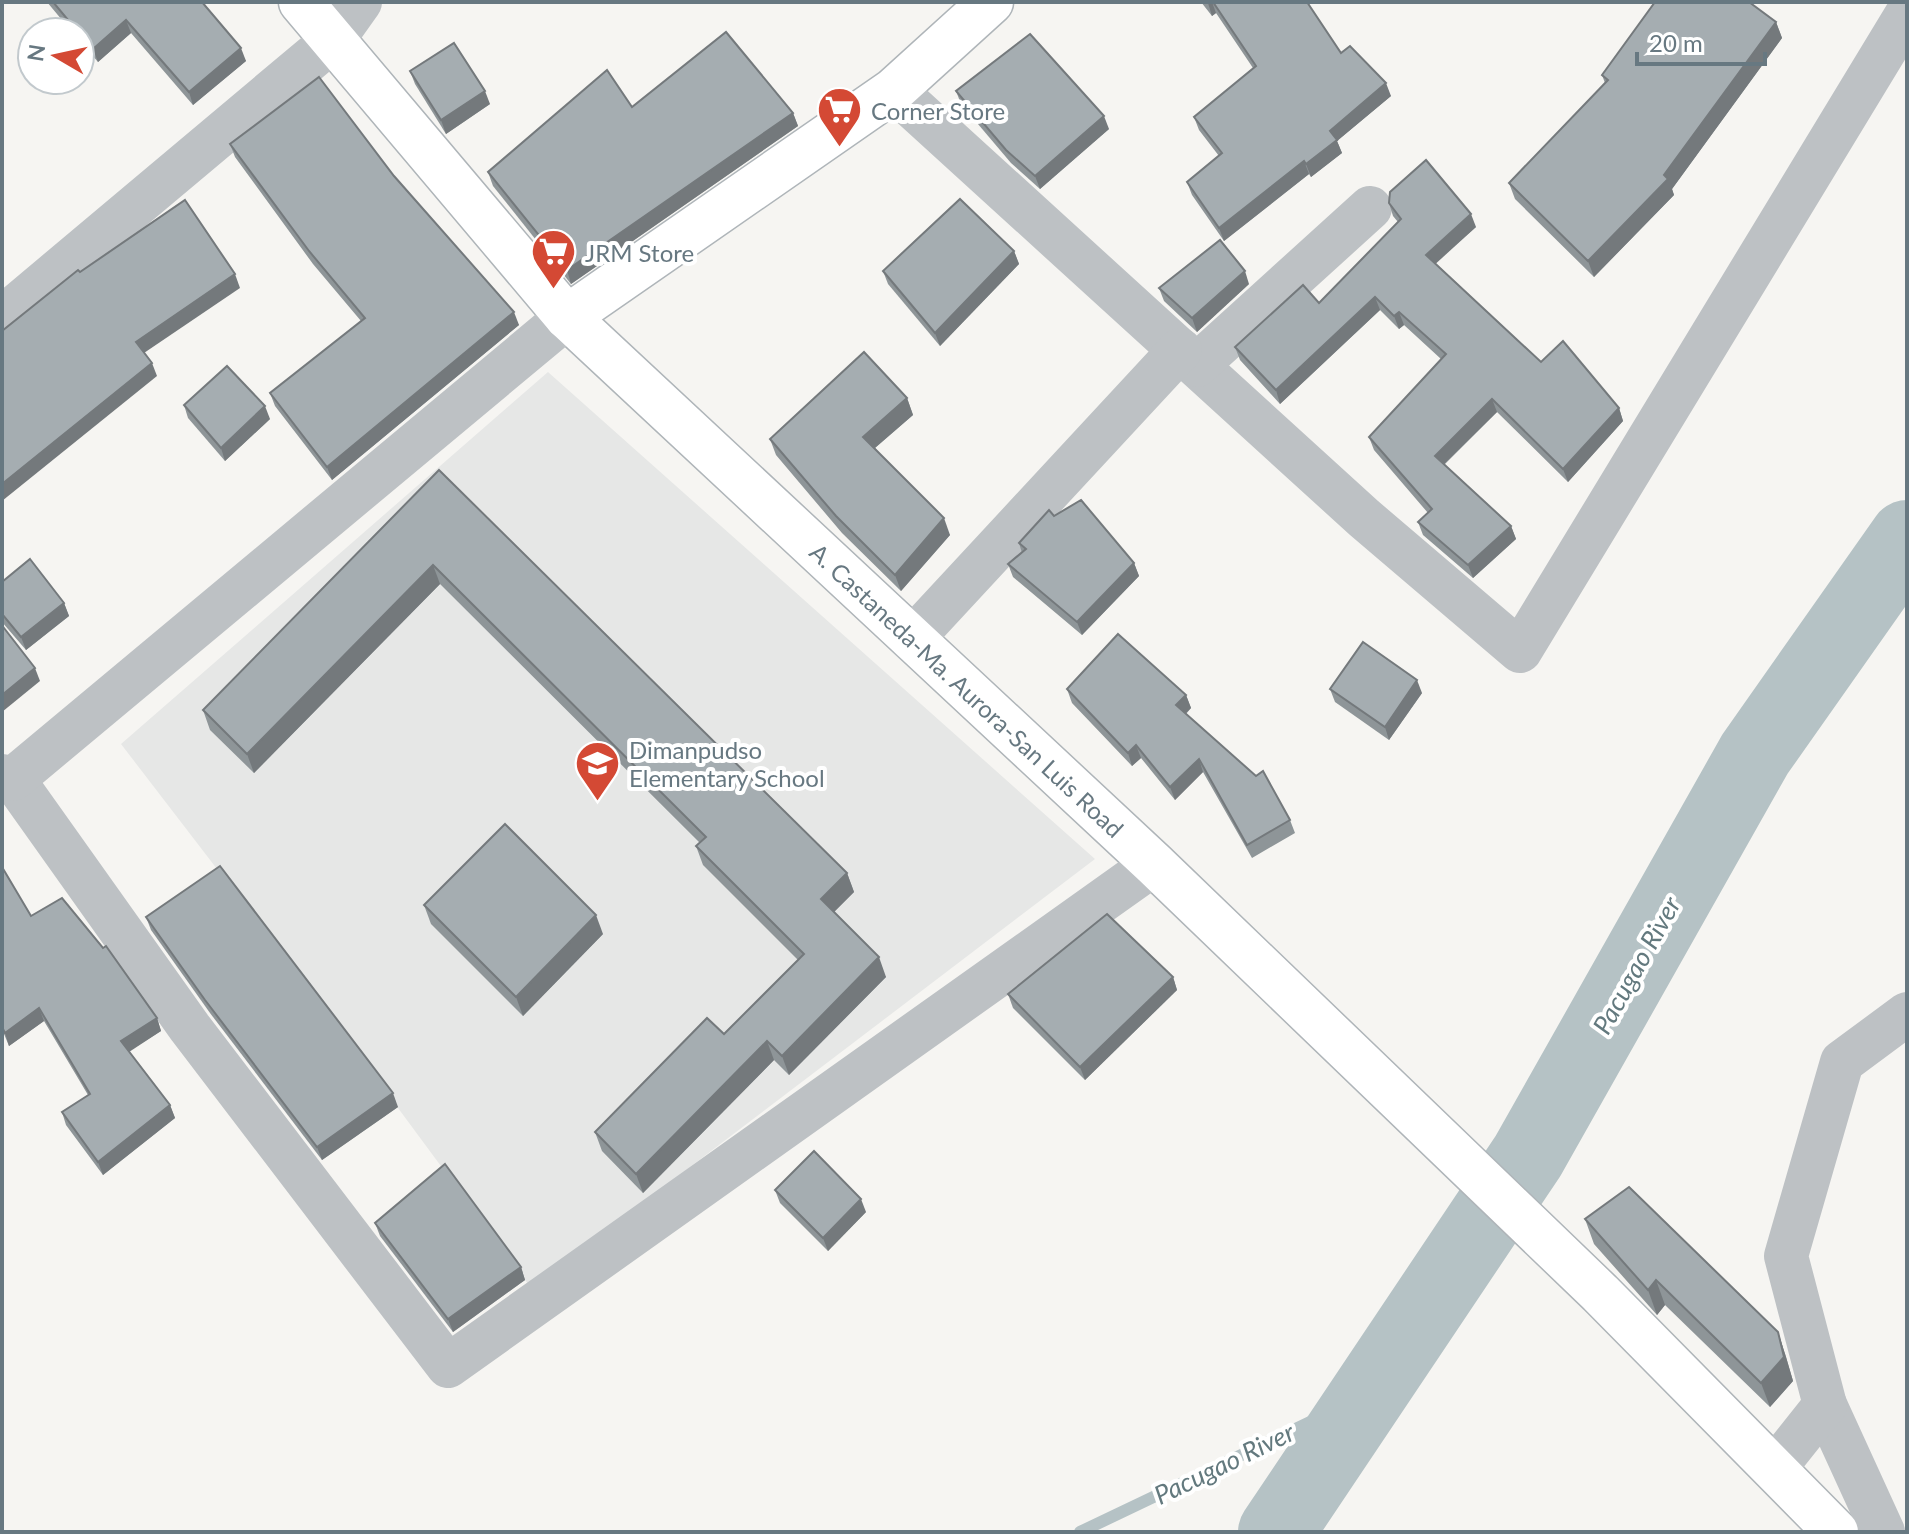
<svg xmlns="http://www.w3.org/2000/svg" width="1909" height="1534" font-family="Lato,sans-serif">
<style>
.built{fill:#e6e7e6}
.lines{fill:none;stroke-linecap:round;stroke-linejoin:round}
.stream{stroke:#b5c2c5;stroke-width:12}
.river{stroke:#b5c2c5;stroke-width:76}
.secondary-casing{stroke:#afb5b9;stroke-width:47}
.street{stroke:#bdc1c4;stroke-width:44}
.secondary{stroke:#fff;stroke-width:44}
.wall{fill:#8e9598}
.shaded-wall{fill:#74797c}
.building{fill:#a5adb1;stroke:#74797c;stroke-width:2}
.labels{text-anchor:middle;dominant-baseline:central;stroke-width:8;stroke-linejoin:round;paint-order:stroke}
.poi-label{font-size:24px;fill:#677881;stroke:#fff;text-anchor:start}
.street-label{font-size:24px;fill:#677881;stroke:#fff}
.water-label{font-size:26px;font-style:italic;fill:#63797e;stroke:#fff}
</style>
<rect width="100%" height="100%" fill="#f6f5f2"/>
<path class="built" d="M548 372 1095 859 531 1288 330 1016 121 744Z"/>
<g class="lines">
<path class="stream" d="M1080 1532 1369 1394"/>
<path class="river" d="M1276 1532 1528 1156 1755 754 1907 538"/>
<defs>
<g id="secondary">
<path d="M301 2 567 317 1154 864 1600 1293 1836 1532"/>
<path d="M567 317 894 90 991 2"/>
</g>
</defs>
<use href="#secondary" class="secondary-casing"/>
<g class="street">
<path d="M894 90 1364 518 1520 651 1907 14"/>
<path d="M2 318 333 40 360 2"/>
<path d="M1197 365 1370 208"/>
<path d="M912 639 1180 350"/>
<path d="M2 776 13 779 190 1028 448 1366 1154 864"/>
<path d="M13 779 567 317"/>
<path d="M1825 1405 1883 1532"/>
<path d="M1774 1469 1825 1405 1786 1256 1842 1062 1907 1014"/>
</g>
<use href="#secondary" class="secondary"/>
</g>
<g class="wall">
<path d="M47 2H202L246 61 193 105 131 33 98 62 80 41V32H72Z"/>
<path d="M1201 2H1307L1341 53 1391 96 1337 141 1342 153 1311 177 1309 174 1224 241 1192 195 1187 182 1219 156 1199 130 1194 117 1253 68 1216 13 1212 16Z"/>
<path d="M1776 22 1782 38 1672 189 1674 195 1594 277 1515 199 1509 183 1605 83 1602 75Z"/>
<path d="M410 71 490 104 446 134 415 84Z"/>
<path d="M956 91 1109 129 1040 189 1011 163 961 104Z"/>
<path d="M632 107 793 113 798 126 571 284 493 186 488 172Z"/>
<path d="M230 144 394 176 519 325 332 480 275 406 270 393 361 321 313 264 235 157Z"/>
<path d="M1389 203 1476 227 1435 263 1541 362 1619 408 1623 421 1568 482 1497 412 1444 465 1511 526 1516 539 1473 578 1423 535 1418 522 1428 513 1374 450 1369 437 1441 359 1404 325 1399 329 1380 310 1280 404 1240 360 1235 347 1319 303 1398 222 1393 216Z"/>
<path d="M1014 251 1019 264 940 346 888 284 883 271Z"/>
<path d="M1249 284 1197 332 1164 301 1159 288Z"/>
<path d="M907 398 913 415 875 448 950 535 901 591 842 533 776 455 770 439Z"/>
<path d="M184 405 270 419 225 461 188 418Z"/>
<path d="M439 470 847 873 854 892 834 912 886 977 789 1075 774 1060 643 1193 602 1151 595 1132 724 1034 798 960 703 865 696 846 700 843 440 584 254 773 210 730 203 710Z"/>
<path d="M1054 516 1134 563 1139 576 1082 635 1013 577 1008 564 1022 553 1019 543Z"/>
<path d="M2 582 64 603 69 616 26 650 2 622Z"/>
<path d="M1067 689 1186 695 1191 708 1186 714 1290 820 1295 833 1252 858 1203 772 1175 800 1141 758 1132 766 1072 703Z"/>
<path d="M1330 689 1422 693 1389 740 1335 702Z"/>
<path d="M2 867 31 916 157 1018 161 1031 129 1051 170 1105 175 1118 103 1175 66 1125 62 1112 88 1095 44 1021 9 1046 2 1029Z"/>
<path d="M424 905 603 934 523 1016 431 924Z"/>
<path d="M146 917 398 1107 322 1160 210 1013 151 930Z"/>
<path d="M1173 977 1177 990 1085 1080 1013 1008 1008 994Z"/>
<path d="M775 1190 866 1212 828 1251 780 1203Z"/>
<path d="M1585 1219 1778 1332 1786 1357 1793 1381 1770 1407 1665 1305 1657 1315 1594 1244Z"/>
<path d="M375 1223 521 1267 525 1280 453 1332 380 1236Z"/>
</g>
<g class="shaded-wall">
<path d="M1209 2H1212L1216 13 1212 16 1208 3Z"/>
<path d="M126 20 131 33 98 62 93 49Z"/>
<path d="M1776 22 1782 38 1672 189 1674 195 1594 277 1588 261 1664 175Z"/>
<path d="M241 48 246 61 193 105 189 92Z"/>
<path d="M1386 83 1391 96 1337 141 1342 153 1311 177 1306 164 1330 131Z"/>
<path d="M485 91 490 104 446 134 441 120Z"/>
<path d="M793 113 798 126 571 284 567 270Z"/>
<path d="M1104 116 1109 129 1040 189 1035 176Z"/>
<path d="M1304 161 1309 174 1224 241 1219 228Z"/>
<path d="M1471 214 1476 227 1431 268 1426 255Z"/>
<path d="M1014 251 1019 264 940 346 935 333Z"/>
<path d="M1245 271 1249 284 1197 332 1192 318Z"/>
<path d="M235 274 240 288 141 355 136 342Z"/>
<path d="M1375 297 1380 310 1280 404 1276 390Z"/>
<path d="M514 312 519 325 332 480 327 467Z"/>
<path d="M1399 312 1404 325 1399 329 1394 316Z"/>
<path d="M152 363 157 376 2 501V484Z"/>
<path d="M907 398 913 415 869 453 863 437Z"/>
<path d="M1492 399 1497 412 1439 469 1435 456Z"/>
<path d="M265 406 270 419 225 461 221 448Z"/>
<path d="M1619 408 1623 421 1568 482 1563 469Z"/>
<path d="M944 518 950 535 901 591 895 575Z"/>
<path d="M1511 526 1516 539 1473 578 1468 565Z"/>
<path d="M1134 563 1139 576 1082 635 1077 622Z"/>
<path d="M433 565 440 584 254 773 247 754Z"/>
<path d="M64 603 69 616 26 650 21 637Z"/>
<path d="M35 668 40 681 2 712V695Z"/>
<path d="M1417 680 1422 693 1389 740 1385 727Z"/>
<path d="M1186 695 1191 708 1181 718 1176 705Z"/>
<path d="M1136 745 1141 758 1132 766 1128 753Z"/>
<path d="M1199 759 1203 772 1175 800 1170 787Z"/>
<path d="M847 873 854 892 828 918 821 899Z"/>
<path d="M596 915 603 934 523 1016 516 997Z"/>
<path d="M879 957 886 977 789 1075 782 1056Z"/>
<path d="M1173 977 1177 990 1085 1080 1080 1067Z"/>
<path d="M39 1008 44 1021 9 1046 5 1033Z"/>
<path d="M157 1018 161 1031 126 1054 121 1041Z"/>
<path d="M767 1041 774 1060 643 1193 636 1174Z"/>
<path d="M393 1093 398 1107 322 1160 317 1147Z"/>
<path d="M170 1105 175 1118 103 1175 98 1162Z"/>
<path d="M861 1199 866 1212 828 1251 823 1238Z"/>
<path d="M521 1267 525 1280 453 1332 448 1319Z"/>
<path d="M1656 1280 1665 1305 1657 1315 1648 1290Z"/>
<path d="M1778 1332 1786 1357 1793 1381 1770 1407 1761 1383Z"/>
</g>
<g class="building">
<path d="M53 2H202L241 48 189 92 126 20 93 49 80 34V32H78Z"/>
<path d="M1213 2H1307L1341 53 1350 46 1386 83 1330 131 1337 140 1306 164 1304 161 1219 228 1187 182 1222 153 1194 117 1256 66Z"/>
<path d="M1655 2H1749L1776 22 1664 175 1668 179 1588 261 1509 183 1608 80 1602 75Z"/>
<path d="M726 32 793 113 567 270 488 172 607 70 632 107Z"/>
<path d="M1030 34 1104 116 1035 176 1006 150 956 91Z"/>
<path d="M454 43 485 91 441 120 410 71Z"/>
<path d="M319 77 394 176 514 312 327 467 270 393 365 318 309 251 230 144Z"/>
<path d="M1426 160 1471 214 1426 255 1541 362 1563 341 1619 408 1563 469 1492 399 1435 456 1511 526 1468 565 1418 522 1432 509 1369 437 1446 354 1399 312 1394 316 1375 297 1276 390 1235 347 1303 285 1319 303 1401 219 1389 203 1390 192Z"/>
<path d="M960 199 1014 251 935 333 883 271Z"/>
<path d="M185 200 235 274 136 342 152 363 2 484V331L78 270 80 272Z"/>
<path d="M1220 240 1245 271 1192 318 1159 288Z"/>
<path d="M864 352 907 398 863 437 944 518 895 575 836 516 770 439Z"/>
<path d="M227 366 265 406 221 448 184 405Z"/>
<path d="M439 470 847 873 821 899 879 957 782 1056 767 1041 636 1174 595 1132 707 1018 724 1034 804 954 696 846 706 837 433 565 247 754 203 710Z"/>
<path d="M1081 500 1134 563 1077 622 1008 564 1026 549 1019 543 1049 510 1054 516Z"/>
<path d="M30 559 64 603 21 637 2 614V582Z"/>
<path d="M4 628 35 668 2 695V630Z"/>
<path d="M1118 634 1186 695 1176 705 1256 776 1263 771 1290 820 1247 845 1199 759 1170 787 1136 745 1128 753 1067 689Z"/>
<path d="M1363 642 1417 680 1385 727 1330 689Z"/>
<path d="M505 824 596 915 516 997 424 905Z"/>
<path d="M220 866 393 1093 317 1147 205 1000 146 917Z"/>
<path d="M2 867 31 916 62 898 103 948 106 946 157 1018 121 1041 170 1105 98 1162 62 1112 90 1094 39 1008 5 1033 2 1027Z"/>
<path d="M1107 914 1173 977 1080 1067 1008 994Z"/>
<path d="M814 1151 861 1199 823 1238 775 1190Z"/>
<path d="M445 1164 521 1267 448 1319 375 1223Z"/>
<path d="M1629 1187 1778 1332 1784 1357 1761 1383 1656 1280 1648 1290 1585 1219Z"/>
</g>
<defs>
<symbol id="supermarket-pin" viewBox="-11 -11 22 30"><path d="M0 17L-7.5 6A9.5 9.5 0 1 1 7.5 6Z" fill="#d44934" stroke="#fff"/><path d="M-6-5.5h2.5l.6 2H6L4.5 2H-2.5L-4.4-4H-6ZM-1.5 3.2a1.3 1.3 0 1 0 .1 0ZM3 3.2a1.3 1.3 0 1 0 .1 0Z" fill="#fff"/></symbol>
<symbol id="school-pin" viewBox="-11 -11 22 30"><path d="M0 17L-7.5 6A9.5 9.5 0 1 1 7.5 6Z" fill="#d44934" stroke="#fff"/><path d="M0-5L7-2L0 1L-7-2ZM-4 1L0 2.5L4 1V4Q0 6-4 4Z" fill="#fff"/></symbol>
</defs>
<g fill-rule="evenodd">
<use href="#supermarket-pin" x="814" y="84" width="51" height="69"/>
<use href="#supermarket-pin" x="528" y="226" width="51" height="69"/>
<use href="#school-pin" x="572" y="738" width="51" height="69"/>
</g>
<g class="labels">
<g class="poi-label">
<text x="871" y="110">Corner Store</text>
<text x="585" y="252">JRM Store</text>
<text x="629" y="749">Dimanpudso<tspan x="629" dy="28">Elementary School</tspan></text>
</g>
<g class="street-label">
<text transform="translate(967 690) rotate(43)">A. Castaneda-Ma. Aurora-San Luis Road</text>
</g>
<g class="water-label">
<text transform="translate(1636 965) rotate(-61)">Pacugao River</text>
<text transform="translate(1224 1463) rotate(-26)">Pacugao River</text>
</g>
</g>
<rect width="1909" height="1534" fill="none" stroke="#677881" stroke-width="8"/>
<g transform="translate(56 56) rotate(279)"><circle r="38" fill="#ffffff" stroke="#c2c9cd" stroke-width="2"/>
<path d="M0-6L14 30L0 20L-14 30Z" fill="#d44934"/>
<text y="-12" font-size="22" font-weight="bold" text-anchor="middle" fill="#677881">N</text>
</g>
<path d="M1637 52v12h128v-12" fill="none" stroke="#677881" stroke-width="4"/>
<text x="1649" y="52" font-size="24" fill="#677881" stroke="#ffffff" stroke-width="6" paint-order="stroke">20 m</text>
</svg>
